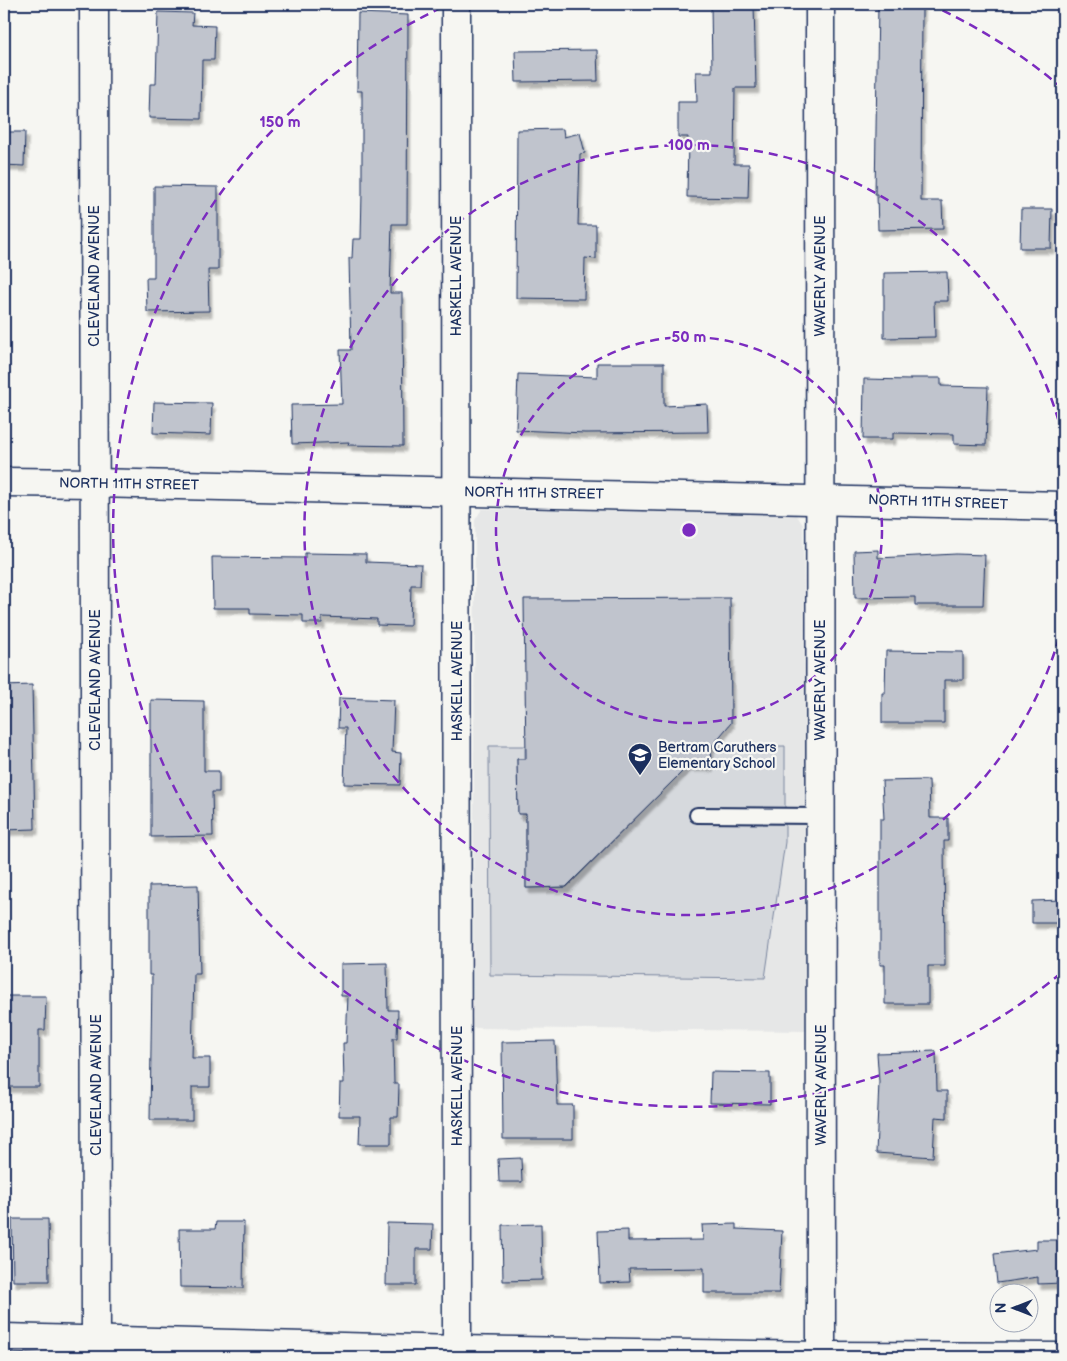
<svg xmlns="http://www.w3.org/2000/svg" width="1067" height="1361" font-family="'Balsamiq Sans',sans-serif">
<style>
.built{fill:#e6e7e7}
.green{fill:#d6d9dd;stroke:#78849e}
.building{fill:#c0c4cd;stroke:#1b2f5e;filter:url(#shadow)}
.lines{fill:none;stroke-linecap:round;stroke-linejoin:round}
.service-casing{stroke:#1b2f5e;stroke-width:18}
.minor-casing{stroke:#1b2f5e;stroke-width:31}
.service{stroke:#f6f6f2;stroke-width:14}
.minor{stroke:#f6f6f2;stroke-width:28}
.ring{fill:none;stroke:#7b2cbf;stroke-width:2.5;stroke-dasharray:9 6}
.labels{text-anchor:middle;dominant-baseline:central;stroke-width:4.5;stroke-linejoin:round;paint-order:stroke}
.street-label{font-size:14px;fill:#1b2f5e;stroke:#f6f6f2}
.poi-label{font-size:14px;fill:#1b2f5e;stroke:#f6f6f2;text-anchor:start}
.centre{fill:#7b2cbf;stroke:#f6f6f2;stroke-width:2.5}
.ring-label{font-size:15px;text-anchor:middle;font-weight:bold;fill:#7b2cbf;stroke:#f6f6f2;stroke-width:4.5;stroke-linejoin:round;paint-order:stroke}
</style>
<defs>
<filter id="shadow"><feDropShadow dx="3" dy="5.5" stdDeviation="1" flood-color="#0004"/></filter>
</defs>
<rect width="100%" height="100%" fill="#f6f6f2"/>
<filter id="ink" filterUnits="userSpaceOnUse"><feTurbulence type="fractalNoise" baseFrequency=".02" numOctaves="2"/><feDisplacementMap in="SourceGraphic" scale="10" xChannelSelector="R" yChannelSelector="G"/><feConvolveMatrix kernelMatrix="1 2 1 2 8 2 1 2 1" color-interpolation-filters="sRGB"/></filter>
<g filter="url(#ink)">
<path class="built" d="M482 509 796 514 803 525 810 1031 473 1028 475 520Z"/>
<path class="green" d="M489 746H525V759H517L518 813 526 814V888L567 887 688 766H710L711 747 785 746V842L765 978 490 975Z"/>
<g class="building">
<path d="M711 4H754L756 88H735L734 164H749L748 198 687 197 688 137H678V102H697L696 72H712Z"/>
<path d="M878 4H922L921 201H942L943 229 878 230 877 194H875Z"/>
<path d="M158 12 193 13 192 25 215 26 214 60H202L201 119 149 118 150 84H156Z"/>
<path d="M358 13 408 15 407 224H392L390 293H402L403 446 348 445 349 442 292 444 291 405 342 404 340 350H351L349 258H352L353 239H361L362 192V91H357Z"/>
<path d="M597 50 598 81 516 82 515 51Z"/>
<path d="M563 129 564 137 580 133 585 153 580 154 578 225H596V259L585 258 584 299 516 298 517 130Z"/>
<path d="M4 132H25L24 166 4 165Z"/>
<path d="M154 186 218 187V270H208L209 311 147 312 146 278H154Z"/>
<path d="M1021 209H1052L1051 248H1020Z"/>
<path d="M947 272 948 301H934L935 337 884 338V273Z"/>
<path d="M597 363H664V406L707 404 708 432 585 433 516 430 518 374 597 377Z"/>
<path d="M910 378H941V386L988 387 986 445 954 444V434L893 433V439H863L864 379 910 380Z"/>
<path d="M154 402 212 403 211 435 153 433Z"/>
<path d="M878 550V558L956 554 985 555 983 605H915V597L855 598 854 551Z"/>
<path d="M305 553 366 554V562L421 564 420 585H411L410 626 377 625V619L322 617V623H303V615L250 614V608H213L212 557 305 558Z"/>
<path d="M730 598 731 723 711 747 710 766H688L566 887 526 888V814H518L517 759H526L524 599Z"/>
<path d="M886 651 963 652V680H944V723H882V693H885Z"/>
<path d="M32 685 35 829 4 830V686Z"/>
<path d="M339 698 394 700 392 752 401 753 400 785 344 784 346 728H338Z"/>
<path d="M151 700 204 701V771H219V792H212L213 836 151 837Z"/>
<path d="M929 780 930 818H948V841H944L945 966H928V1004H885V965H880V819H884L882 781Z"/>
<path d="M198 885 200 974H194L192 1058H210V1087H192V1120H150L152 975H149V886Z"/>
<path d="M1063 900V923H1032V901Z"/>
<path d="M387 963 388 1010H398L397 1038H393L394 1084H399L398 1117H391V1144H359L360 1116H339L340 1083H344L343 1043H346L348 996H341V964Z"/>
<path d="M4 996H46L45 1030H39V1087H4Z"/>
<path d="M555 1041 557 1105H573V1139H503L502 1042Z"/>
<path d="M936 1051 937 1091H947V1118L935 1117 933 1157 876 1153 879 1082 877 1053Z"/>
<path d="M711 1072 770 1073V1104L710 1103Z"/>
<path d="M521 1158 522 1182H499L498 1159Z"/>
<path d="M12 1219H48L49 1281H13Z"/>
<path d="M216 1222H244L243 1288 180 1287 179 1229H215Z"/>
<path d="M387 1223 433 1224 432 1249H416V1285H386Z"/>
<path d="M541 1224 542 1280 503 1281 502 1225Z"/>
<path d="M736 1224V1229L782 1231 779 1293H704V1268L629 1269 630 1282 600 1283 598 1231 628 1230V1241L703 1240 702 1225Z"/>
<path d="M1037 1240H1063V1283L1038 1284V1277L997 1283 994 1254 1037 1249Z"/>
</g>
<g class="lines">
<defs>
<path id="service" d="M697 815 820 816"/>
<g id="minor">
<path d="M94 4 96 1357"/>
<path d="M456 4 457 1357"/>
<path d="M820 4 821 1357"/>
<path d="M4 482 95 483 1063 506"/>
<path d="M4 1338 457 1350 821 1356 1063 1357"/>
</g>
</defs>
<use href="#service" class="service-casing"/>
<use href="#minor" class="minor-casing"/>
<use href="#service" class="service"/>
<use href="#minor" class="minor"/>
</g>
</g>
<g class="ring">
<circle cx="689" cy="530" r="193"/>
<path d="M1063 623A385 385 0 1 1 1063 437"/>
<path d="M1061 973A578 578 0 1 1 449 4M929 4A578 578 0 0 1 1061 87"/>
</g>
<defs>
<symbol id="school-pin" viewBox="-11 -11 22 30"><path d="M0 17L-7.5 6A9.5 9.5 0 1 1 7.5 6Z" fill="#1b2f5e" stroke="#f6f6f2"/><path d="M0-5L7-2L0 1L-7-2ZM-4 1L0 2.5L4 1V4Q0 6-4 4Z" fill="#fff"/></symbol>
</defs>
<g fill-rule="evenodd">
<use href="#school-pin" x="626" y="741" width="28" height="38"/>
</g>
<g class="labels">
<g class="street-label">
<text transform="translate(94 276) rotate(-90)">CLEVELAND AVENUE</text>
<text transform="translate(456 276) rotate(-90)">HASKELL AVENUE</text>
<text transform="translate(820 276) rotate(-90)">WAVERLY AVENUE</text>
<text transform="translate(129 484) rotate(1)">NORTH 11TH STREET</text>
<text transform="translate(534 493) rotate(1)">NORTH 11TH STREET</text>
<text transform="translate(938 502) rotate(2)">NORTH 11TH STREET</text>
<text transform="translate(95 680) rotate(-90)">CLEVELAND AVENUE</text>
<text transform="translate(820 680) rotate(-90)">WAVERLY AVENUE</text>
<text transform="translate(457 681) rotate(-90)">HASKELL AVENUE</text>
<text transform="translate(96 1085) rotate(-90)">CLEVELAND AVENUE</text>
<text transform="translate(821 1085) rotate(-90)">WAVERLY AVENUE</text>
<text transform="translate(457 1086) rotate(-90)">HASKELL AVENUE</text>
</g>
<g class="poi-label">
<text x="658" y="747">Bertram Caruthers<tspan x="658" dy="16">Elementary School</tspan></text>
</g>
</g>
<circle cx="689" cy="530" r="8" class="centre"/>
<g class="ring-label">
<text x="280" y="127">150 m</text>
<text x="689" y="150">100 m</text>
<text x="689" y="342">50 m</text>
</g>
<rect width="1067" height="1361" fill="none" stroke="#f6f6f2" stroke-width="20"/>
<rect x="10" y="10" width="1047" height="1341" fill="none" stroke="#1b2f5e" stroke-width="2" filter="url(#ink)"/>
<g transform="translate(1014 1308) rotate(270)"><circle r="24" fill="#f6f6f2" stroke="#9ea6b7"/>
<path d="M0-4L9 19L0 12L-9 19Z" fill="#1b2f5e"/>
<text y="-8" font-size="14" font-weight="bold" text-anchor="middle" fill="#1b2f5e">N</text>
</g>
</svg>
